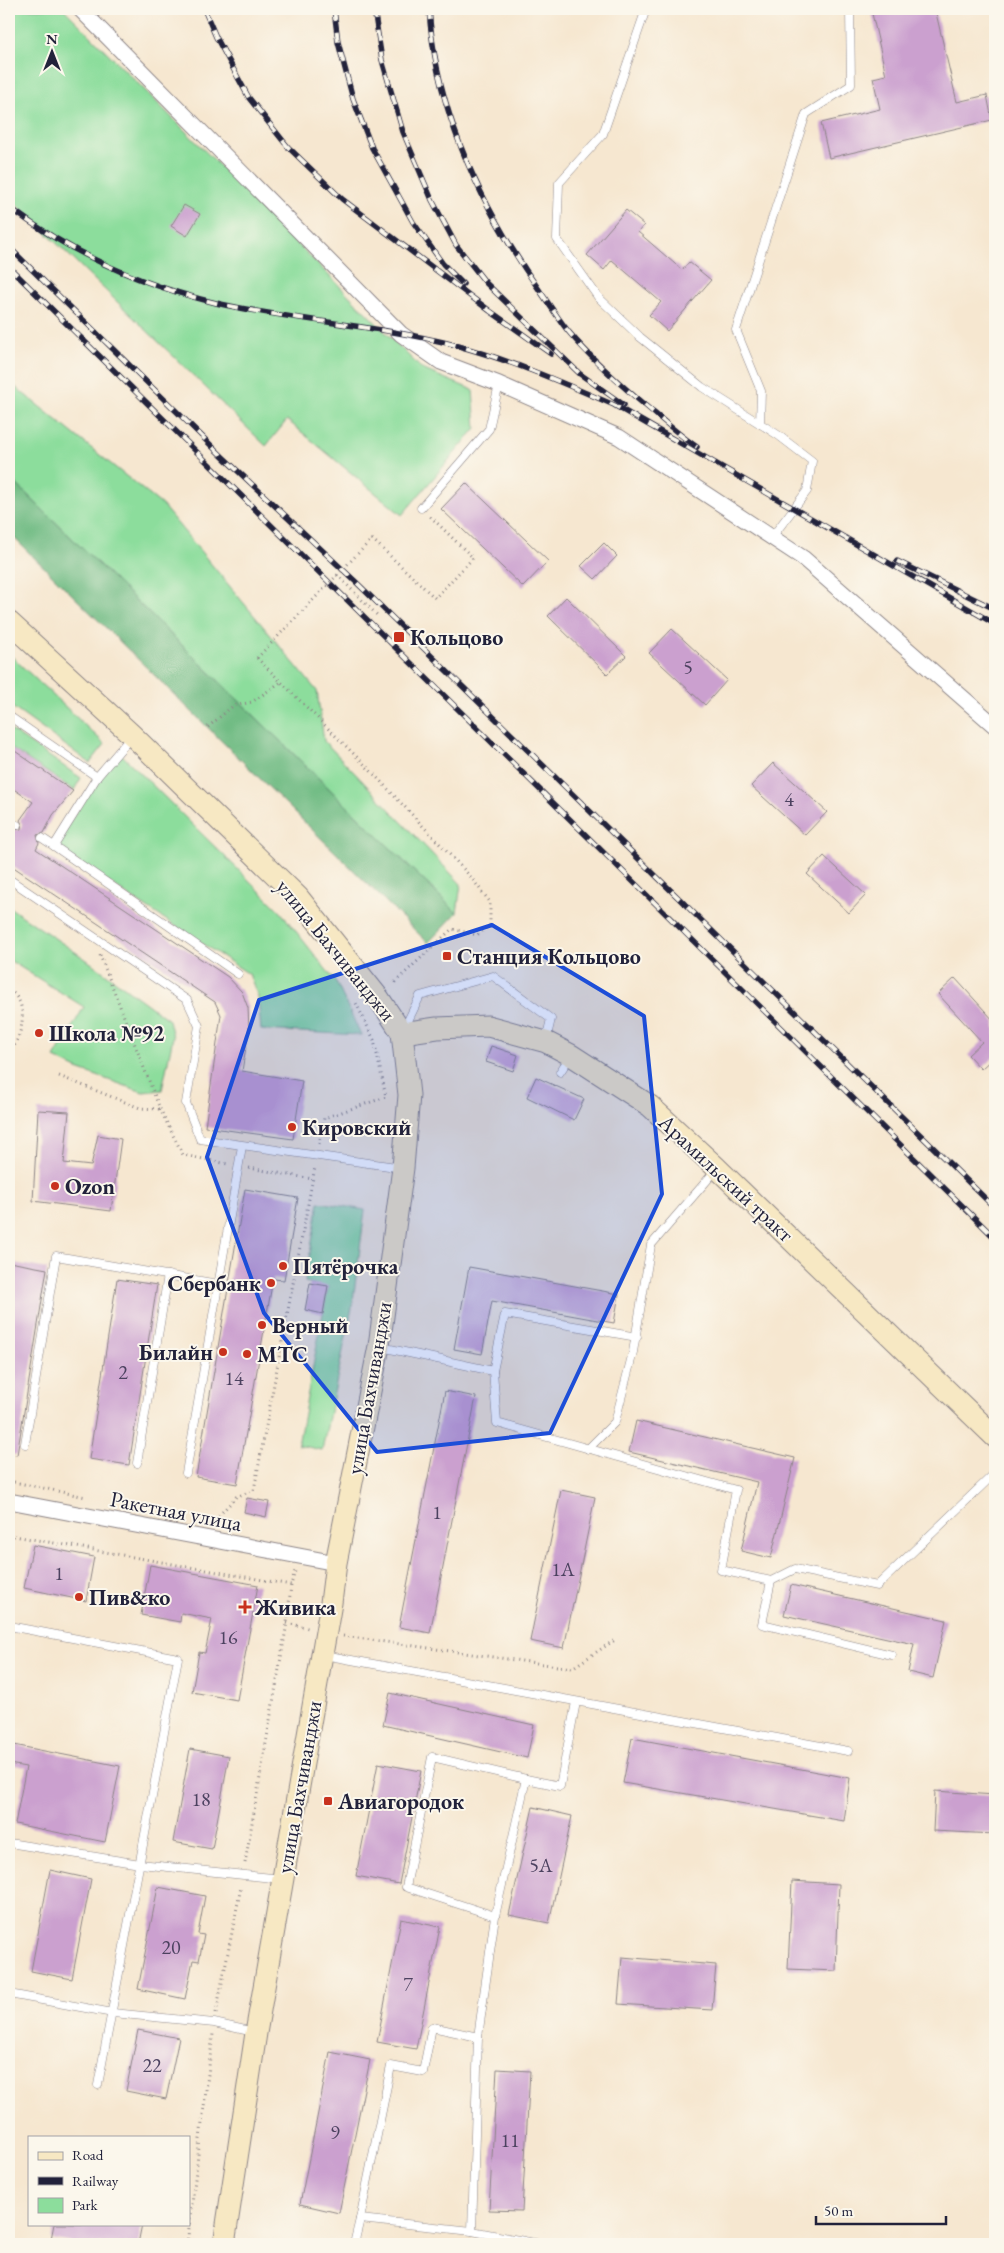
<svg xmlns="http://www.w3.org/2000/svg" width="1004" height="2253" font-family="'EB Garamond',serif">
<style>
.green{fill:#8cdd9c;stroke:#57806c}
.forest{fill:#71bc84;stroke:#4a6f60}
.building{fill:#cba0cf}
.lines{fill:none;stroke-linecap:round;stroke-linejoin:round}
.service-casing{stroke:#8c8486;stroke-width:9}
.minor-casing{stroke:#8c8486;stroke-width:17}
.secondary-casing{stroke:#8c8486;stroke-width:23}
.path{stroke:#8c8486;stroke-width:3;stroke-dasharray:1 4;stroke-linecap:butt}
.service{stroke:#fff;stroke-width:8}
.minor{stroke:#fff;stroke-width:15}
.secondary{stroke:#f7e8c3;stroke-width:21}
.rail-casing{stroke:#22223b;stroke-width:5.5}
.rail{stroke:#fbf7ec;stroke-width:4;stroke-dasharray:11;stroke-linecap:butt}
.path-bridge{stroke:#8c8486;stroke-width:3;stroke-dasharray:1 4;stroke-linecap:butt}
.marked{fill:#1d4ed8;fill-opacity:0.2;stroke:#1d4ed8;stroke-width:4;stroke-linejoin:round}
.poi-dot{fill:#c8321e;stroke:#fbf7ec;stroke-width:2}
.labels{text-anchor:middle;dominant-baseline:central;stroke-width:4;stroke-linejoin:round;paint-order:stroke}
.number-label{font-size:20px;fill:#4c4260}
.poi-label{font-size:22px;font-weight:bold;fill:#22223b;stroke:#fbf7ec;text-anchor:start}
.street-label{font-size:22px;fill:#22223b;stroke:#fbf7ec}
</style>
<rect width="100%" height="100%" fill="#fbf7ec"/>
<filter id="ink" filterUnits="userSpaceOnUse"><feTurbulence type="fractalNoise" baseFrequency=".02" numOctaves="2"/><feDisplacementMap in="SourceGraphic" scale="10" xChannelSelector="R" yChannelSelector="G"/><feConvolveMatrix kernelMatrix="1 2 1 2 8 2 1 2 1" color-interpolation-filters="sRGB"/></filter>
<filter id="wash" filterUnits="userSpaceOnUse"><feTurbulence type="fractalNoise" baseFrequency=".0096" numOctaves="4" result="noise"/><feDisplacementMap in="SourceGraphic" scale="20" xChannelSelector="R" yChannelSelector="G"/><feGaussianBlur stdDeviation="1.12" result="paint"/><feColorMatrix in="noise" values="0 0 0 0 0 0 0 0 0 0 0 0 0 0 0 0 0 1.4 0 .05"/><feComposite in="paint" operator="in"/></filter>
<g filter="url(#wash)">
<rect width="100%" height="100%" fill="#f6e7d0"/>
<g class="green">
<path d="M9 9H64L422 369 473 390 476 428 402 515 287 420 266 446 9 197Z"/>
<path d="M9 382 162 505 317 691 324 741 461 884 457 913 9 477Z"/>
<path d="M9 654 105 744 90 763 9 705Z"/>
<path d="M9 729 81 778 74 790 9 747Z"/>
<path d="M119 752 280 911 336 982 361 1035 261 1030 258 997 249 974 54 847 97 777Z"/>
<path d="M9 907 87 960 169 1020 173 1037 162 1090 143 1092 77 1069 54 1058 84 1007 9 960Z"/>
<path d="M319 1202 365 1210 352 1308 322 1450 298 1445 328 1287 305 1282Z"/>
</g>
<path class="forest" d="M9 477 457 913 428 943 9 533Z"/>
<g id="blocks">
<g class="building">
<path d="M871 9H935L957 102 987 95 992 120 829 158 821 123 880 109 873 78 886 75Z"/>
<path d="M184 205 200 214 187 236 171 226Z"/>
<path d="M626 210 644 225 638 232 682 270 689 262 711 280 667 331 649 315 661 302 612 260 604 270 587 255Z"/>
<path d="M466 483 548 561 523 587 441 509Z"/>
<path d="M604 543 617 556 595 579 581 566Z"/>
<path d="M566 597 626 656 607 674 548 616Z"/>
<path d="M672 629 727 680 705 705 649 653Z"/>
<path d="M9 747 73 791 53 815 44 833 37 835 39 843 36 849 228 977 242 992 248 1008 249 1029 242 1071 302 1081 293 1139 205 1127 221 1015 215 1002 9 864V836L13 830 21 829 22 824 20 820 33 802 9 786Z"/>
<path d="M773 763 827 812 805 835 751 786Z"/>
<path d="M824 856 866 895 849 913 807 874Z"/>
<path d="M955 978 995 1022V1056L981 1069 968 1055 982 1042 938 994Z"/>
<path d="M491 1046 518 1055 513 1071 486 1062Z"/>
<path d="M536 1077 584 1099 574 1120 527 1097Z"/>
<path d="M38 1110 69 1112 64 1163 91 1166 98 1135 121 1139 111 1211 33 1201Z"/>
<path d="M245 1189 298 1198 284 1280 273 1279 237 1484 196 1477Z"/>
<path d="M9 1262 47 1269 17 1455 9 1454Z"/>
<path d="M469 1267 619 1294 614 1323 492 1301 482 1354 454 1349Z"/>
<path d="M117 1279 157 1285 129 1465 89 1459Z"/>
<path d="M310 1283 328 1286 323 1314 305 1310Z"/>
<path d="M445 1391 476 1397 430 1633 399 1627Z"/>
<path d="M636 1421 795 1458 771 1558 741 1551 757 1482 629 1452Z"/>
<path d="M561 1490 595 1497 564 1648 530 1641Z"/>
<path d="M247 1498 269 1502 266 1517 244 1512Z"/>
<path d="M33 1545 94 1557 86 1601 24 1588Z"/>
<path d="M150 1565 258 1585 237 1700 192 1692 199 1652 205 1653 212 1619 181 1613 180 1622 141 1615Z"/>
<path d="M791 1585 946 1620 933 1678 908 1672 914 1644 784 1615Z"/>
<path d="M390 1693 534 1725 527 1758 383 1725Z"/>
<path d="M632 1738 850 1778 844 1821 623 1783Z"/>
<path d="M9 1744 120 1766 105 1842 15 1824 26 1767 9 1764Z"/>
<path d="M190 1749 229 1756 212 1849 173 1842Z"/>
<path d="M378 1763 421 1771 399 1884 356 1876Z"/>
<path d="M935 1791 995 1795V1834L933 1831Z"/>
<path d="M533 1807 572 1816 549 1923 509 1915Z"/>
<path d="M50 1870 91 1879 72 1979 31 1971Z"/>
<path d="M792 1881 839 1884 836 1971 788 1969Z"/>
<path d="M158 1887 205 1896 198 1934 204 1935 199 1961 193 1960 185 1999 138 1989Z"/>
<path d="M401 1919 440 1927 416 2049 377 2042Z"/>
<path d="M622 1957 716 1965 712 2010 618 2004Z"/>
<path d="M138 2030 179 2038 166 2099 126 2091Z"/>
<path d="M330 2052 370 2060 339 2213 300 2204Z"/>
<path d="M497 2069 530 2071 522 2211 489 2210Z"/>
<path d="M54 2224H142L138 2244H78L51 2239Z"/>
</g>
</g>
</g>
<g filter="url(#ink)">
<use href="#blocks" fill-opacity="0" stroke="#8c8486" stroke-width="1"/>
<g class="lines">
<defs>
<g id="service">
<path d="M646 9 603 134 559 183 557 239 598 297 640 337 702 387 778 435 812 461 807 491 772 537"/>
<path d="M760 424 761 391 736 330 806 114 851 85 850 9"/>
<path d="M421 508 489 429 499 384"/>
<path d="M9 716 97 777"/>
<path d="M9 823 17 825"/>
<path d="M42 838 54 846 97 777 131 737"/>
<path d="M54 846 238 974"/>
<path d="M9 879 187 1000 199 1026 186 1103 200 1139 403 1168"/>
<path d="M404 1029 420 996 493 976 551 1019 546 1040"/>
<path d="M560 1072 570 1057"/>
<path d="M381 1347 493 1371 497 1423 736 1490 721 1570 771 1581 795 1569 877 1586 995 1473"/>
<path d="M493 1371 505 1314 637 1337"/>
<path d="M25 1444 56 1256 218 1284"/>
<path d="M588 1449 615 1422 633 1352 651 1245 716 1170"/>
<path d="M137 1463 168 1275"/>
<path d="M186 1473 242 1146"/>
<path d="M771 1581 762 1624 892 1655"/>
<path d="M9 1626 178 1658 98 2085"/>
<path d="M324 1655 848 1751"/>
<path d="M9 1843 140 1864 282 1879"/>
<path d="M495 1916 406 1887 432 1757 526 1779"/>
<path d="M9 1994 113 2013 214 2023 254 2032"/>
<path d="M472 2231 478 2037"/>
<path d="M354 2244 360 2219"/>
<path d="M540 2244 472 2231 360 2219 391 2066 423 2072 432 2027 478 2037 495 1916 526 1779 560 1786 576 1702"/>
</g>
<g id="minor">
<path d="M80 9 401 334 441 362 499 384 619 437 803 558 995 726"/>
<path d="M9 1501 336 1563"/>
</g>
<g id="secondary">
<path d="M9 622 132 735 298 897 378 997 402 1033 409 1095 403 1168 379 1346 336 1563 331 1603 256 2033 224 2244"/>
<path d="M402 1033 437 1028 488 1026 546 1042 571 1055 650 1106 717 1168 995 1437"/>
</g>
</defs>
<use href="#service" class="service-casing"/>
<use href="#minor" class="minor-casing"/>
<use href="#secondary" class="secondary-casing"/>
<g class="path">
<path d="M372 539 435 598 473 558 430 516"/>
<path d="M337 575 379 617"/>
<path d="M257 658 369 769 470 876 490 902V925L477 935 452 929 392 985"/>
<path d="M208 727 233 706 252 702 281 682"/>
<path d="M100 955 160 1109 183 1155 228 1164"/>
<path d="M9 990C31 1004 22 1037 9 1054"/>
<path d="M59 1076 140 1108 160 1109"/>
<path d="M319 1144 324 1118 386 1097 374 1040 356 1003"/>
<path d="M249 1168 313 1179"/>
<path d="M9 1481 86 1497"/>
<path d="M212 1523 236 1497 254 1490 315 1167"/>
<path d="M9 1535 291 1585"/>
<path d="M287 1623 308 1628"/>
<path d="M343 1636 572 1668 615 1640"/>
<path d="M245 1863 287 1623 291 1585 295 1571"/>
<path d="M216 2013 241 1887"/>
<path d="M187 2244 213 2034"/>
</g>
<use href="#service" class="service"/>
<use href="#minor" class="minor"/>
<use href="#secondary" class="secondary"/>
<defs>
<g id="rail">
<path d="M204 9 216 37 249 98 288 147 342 199 490 311 551 354"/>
<path d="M334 9 338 42 353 99 372 148 413 222 443 264 463 284"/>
<path d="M374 9 382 60 403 132 432 200 456 245 486 283 580 374 624 405"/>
<path d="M429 9C436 112 481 207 540 291 549 304 558 318 568 331 593 361 623 387 653 412 667 424 682 437 697 447"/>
<path d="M9 207C70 253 142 285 216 303 295 321 377 325 455 345 510 360 561 382 614 405L995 624"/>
<path d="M9 247 223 457 356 582 995 1208"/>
<path d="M9 267 995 1238"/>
<path d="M897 561 995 609"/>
</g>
</defs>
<use href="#rail" class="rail-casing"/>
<use href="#rail" class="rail"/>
<path class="path-bridge" d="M257 658 372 539"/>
</g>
</g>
<path class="marked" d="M492 925 644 1016 662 1194 550 1433 377 1452 264 1313 207 1157 259 1000Z"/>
<g class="poi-dot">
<rect x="393" y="631" width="12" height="12" rx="2.5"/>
<rect x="442" y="951" width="10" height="10" rx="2.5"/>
<circle cx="39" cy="1033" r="5"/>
<circle cx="292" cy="1127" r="5"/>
<circle cx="55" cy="1186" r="5"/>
<circle cx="283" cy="1266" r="5"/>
<circle cx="271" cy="1283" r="5"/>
<circle cx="262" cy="1325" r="5"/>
<circle cx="223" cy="1352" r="5"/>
<circle cx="247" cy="1354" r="5"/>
<circle cx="79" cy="1597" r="5"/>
<path d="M242.5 1599.5h5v5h5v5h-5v5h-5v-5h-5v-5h5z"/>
<rect x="323" y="1796" width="10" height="10" rx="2.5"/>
</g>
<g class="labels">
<g class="number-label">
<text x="688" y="667">5</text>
<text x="789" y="799">4</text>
<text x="123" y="1372">2</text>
<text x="234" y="1378">14</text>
<text x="437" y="1512">1</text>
<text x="563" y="1569">1А</text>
<text x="59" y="1573">1</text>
<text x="228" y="1637">16</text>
<text x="201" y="1799">18</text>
<text x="541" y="1865">5А</text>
<text x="171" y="1947">20</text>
<text x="408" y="1984">7</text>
<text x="152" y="2065">22</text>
<text x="335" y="2132">9</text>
<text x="510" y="2140">11</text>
</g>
<g class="poi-label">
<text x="410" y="637">Кольцово</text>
<text x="457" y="956">Станция Кольцово</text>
<text x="49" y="1033">Школа №92</text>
<text x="302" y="1127">Кировский</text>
<text x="65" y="1186">Ozon</text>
<text x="293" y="1266">Пятёрочка</text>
<text x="261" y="1283" text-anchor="end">Сбербанк</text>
<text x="272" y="1325">Верный</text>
<text x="213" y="1352" text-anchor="end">Билайн</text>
<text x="257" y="1354">МТС</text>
<text x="89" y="1597">Пив&amp;ко</text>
<text x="255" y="1607">Живика</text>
<text x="338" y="1801">Авиагородок</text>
</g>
<g class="street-label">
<text transform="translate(336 950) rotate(51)">улица Бахчиванджи</text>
<text transform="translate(726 1178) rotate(43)">Арамильский тракт</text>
<text transform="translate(369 1388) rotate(-80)">улица Бахчиванджи</text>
<text transform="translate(176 1511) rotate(11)">Ракетная улица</text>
<text transform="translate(299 1787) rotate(-80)">улица Бахчиванджи</text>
</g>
</g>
<rect width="1004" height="2253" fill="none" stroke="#fbf7ec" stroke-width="30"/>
<rect x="28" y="2136" width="162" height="90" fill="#fbf7ec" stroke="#a4a2a5"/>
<rect x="38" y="2152" width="25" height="8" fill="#f7e8c3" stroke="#a4a2a5"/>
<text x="72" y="2160" font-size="15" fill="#22223b">Road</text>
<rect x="38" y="2177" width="25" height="8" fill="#22223b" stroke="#a4a2a5"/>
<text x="72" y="2186" font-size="15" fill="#22223b">Railway</text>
<rect x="38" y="2198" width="25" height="15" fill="#8cdd9c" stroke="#a4a2a5"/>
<text x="72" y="2210" font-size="15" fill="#22223b">Park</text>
<g transform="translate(52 52)" stroke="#fbf7ec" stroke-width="4" paint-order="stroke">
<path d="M0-4L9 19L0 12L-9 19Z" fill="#22223b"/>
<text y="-8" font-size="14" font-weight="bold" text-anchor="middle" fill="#22223b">N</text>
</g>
<path d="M816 2216v8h130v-8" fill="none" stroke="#22223b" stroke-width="2.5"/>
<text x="824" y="2216" font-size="15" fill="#22223b" stroke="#fbf7ec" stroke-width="4" paint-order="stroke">50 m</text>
</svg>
